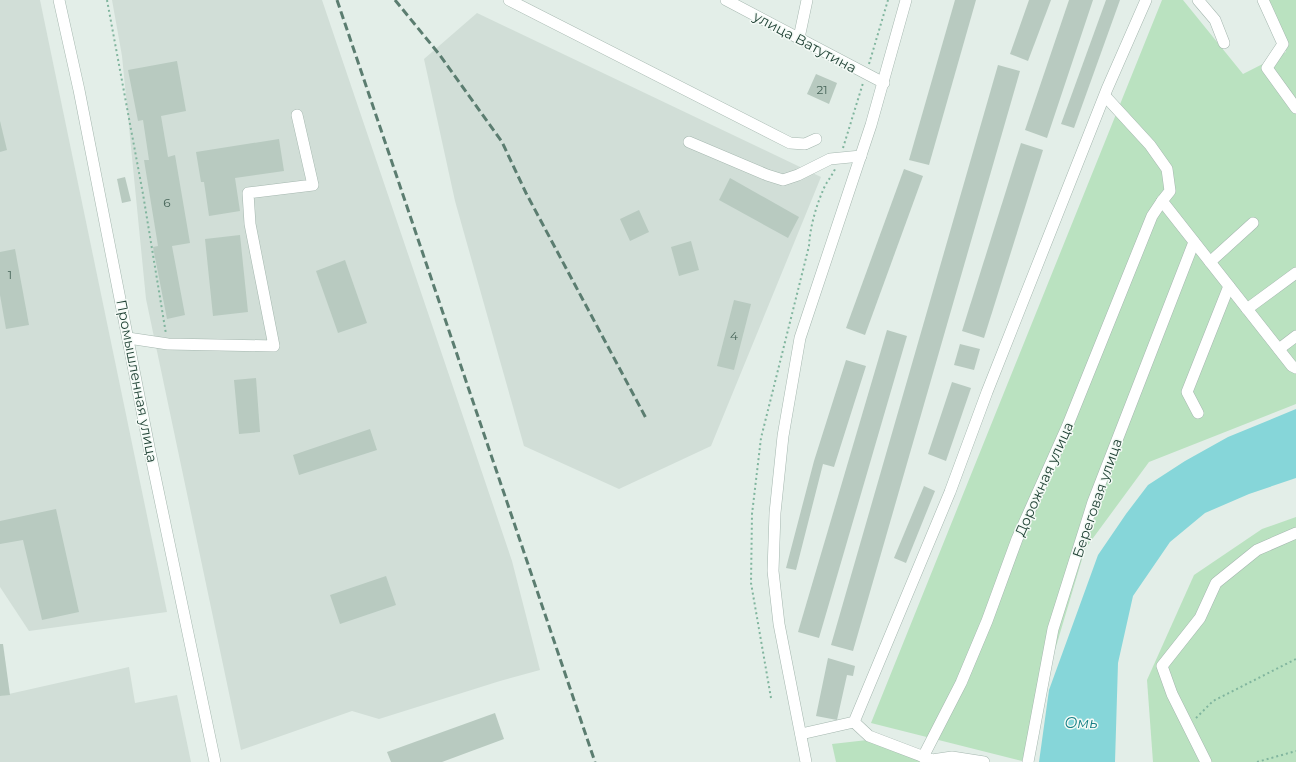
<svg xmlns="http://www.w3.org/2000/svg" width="1296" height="762" font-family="Montserrat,sans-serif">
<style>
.built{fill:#d1ded7}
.green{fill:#bae2c0}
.water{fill:#86d6d9}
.building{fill:#b8cac0}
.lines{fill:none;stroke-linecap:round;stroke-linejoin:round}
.minor-casing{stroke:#a5b7af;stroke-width:12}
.path{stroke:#80b59e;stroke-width:2;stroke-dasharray:2 3;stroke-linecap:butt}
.minor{stroke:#fff;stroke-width:11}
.rail{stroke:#5b7d70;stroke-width:3;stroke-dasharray:8 4;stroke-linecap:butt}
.labels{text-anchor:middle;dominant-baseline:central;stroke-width:3;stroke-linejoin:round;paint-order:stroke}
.number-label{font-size:12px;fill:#466458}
.street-label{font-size:14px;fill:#204235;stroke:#f4faf6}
.water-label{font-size:15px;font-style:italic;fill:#147f85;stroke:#f4faf6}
</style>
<rect width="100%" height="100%" fill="#e3eee8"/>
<g class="built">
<path d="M0 0H40L167 612 29 631 0 587Z"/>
<path d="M112 0H322L512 561 540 670 500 681 379 719 352 711 241 750 146 299 122 56Z"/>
<path d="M477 13 821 177 711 446 619 489 524 446 455 201 424 59Z"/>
<path d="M129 667 135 703 177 695 191 762H0V696Z"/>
</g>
<g class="green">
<path d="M1162 0H1183L1243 74 1286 52 1263 0H1296V404L1149 462 1085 549 1022 761 871 723Z"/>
<path d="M1296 517V762H1153L1147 680 1194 575 1262 529Z"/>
<path d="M885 738 923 762H836L832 744Z"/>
</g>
<path class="water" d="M1296 409V478L1249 494 1205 513 1170 542 1133 596 1118 663 1115 762H1039L1049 690 1098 555 1126 514 1148 485 1185 461 1228 437Z"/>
<g class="building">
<path d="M955 0H976L929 165 909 160Z"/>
<path d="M1029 0H1051L1028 61 1010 54Z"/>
<path d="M1069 0H1093L1047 138 1025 130Z"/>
<path d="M1106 0H1120L1074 128 1061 124Z"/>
<path d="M177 61 186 111 161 116 168 157 175 155 190 243 172 246 185 315 167 319 153 247 158 246 144 160H149L143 120 138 121 128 70Z"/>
<path d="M998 65 1020 71 853 651 831 645Z"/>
<path d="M816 74 837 83 829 104 807 94Z"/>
<path d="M0 121 7 150 0 152Z"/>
<path d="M279 139 284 171 235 178 240 211 209 216 204 182H201L196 152Z"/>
<path d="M1021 143 1043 150 984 338 962 331Z"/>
<path d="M904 169 923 176 865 335 846 328Z"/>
<path d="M125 177 131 201 122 203 117 179Z"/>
<path d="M730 178 799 217 788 238 719 200Z"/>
<path d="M639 210 649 232 630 241 620 219Z"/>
<path d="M240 235 248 312 213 316 205 239Z"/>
<path d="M691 241 699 270 679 276 671 247Z"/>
<path d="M15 249 29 325 6 329 0 295V252Z"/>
<path d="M345 260 367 323 338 333 316 271Z"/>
<path d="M734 300 751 304 734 370 717 366Z"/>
<path d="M887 330 907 336 819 638 798 632Z"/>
<path d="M960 344 980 349 974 370 954 365Z"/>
<path d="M846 360 866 366 834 467 823 464 796 570 786 568 814 461Z"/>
<path d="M256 378 260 432 239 434 234 380Z"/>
<path d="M952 382 971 388 946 461 928 454Z"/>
<path d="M370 429 377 450 299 475 293 455Z"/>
<path d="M924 486 935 491 906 563 894 558Z"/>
<path d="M56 509 79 612 42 620 23 540 0 544V521Z"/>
<path d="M386 576 396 605 340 624 330 595Z"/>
<path d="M0 644H3L10 695 0 696Z"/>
<path d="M828 658 855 666 853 676 847 675 837 720 816 716Z"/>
<path d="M495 713 504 739 442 762H391L387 752Z"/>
</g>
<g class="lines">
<defs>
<g id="minor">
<path d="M59 0 79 90 150 452 215 762"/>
<path d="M509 0 790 143 805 144 816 139"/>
<path d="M726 0 884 83"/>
<path d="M1198 0 1215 20 1224 43"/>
<path d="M1263 0 1283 44 1267 68 1296 108"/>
<path d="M799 38 807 0"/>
<path d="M1105 96 1150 145 1167 169 1170 191 1162 201 1292 366 1296 368"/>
<path d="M689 142 767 175 783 180 798 175 830 159 861 156"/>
<path d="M1210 262 1253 223"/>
<path d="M1247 309 1296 273"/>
<path d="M128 338 168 344 274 346 250 224 248 193 313 185 297 115"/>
<path d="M1279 349 1296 336"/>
<path d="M1198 413 1187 392 1229 286"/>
<path d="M854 722 869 736 932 760 952 757 984 762"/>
<path d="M801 734 854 722 950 492 987 392 1107 89 1146 0"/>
<path d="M923 757 961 683 987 621 1017 539 1067 427 1152 216 1162 201"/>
<path d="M806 762 779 624 773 571 775 513 783 436 800 338 871 125 906 0"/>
<path d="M1028 762 1053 629 1093 502 1194 242"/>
<path d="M1206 762 1172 694 1162 666 1200 618 1216 583 1257 550 1296 533"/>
</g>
</defs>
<use href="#minor" class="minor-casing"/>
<g class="path">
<path d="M107 0 143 194 166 334"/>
<path d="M869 64 888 0"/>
<path d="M843 148 863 83"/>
<path d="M771 698 751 583 752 514 761 438 809 246C810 227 816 206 824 188 827 181 832 176 835 169"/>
<path d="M1196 718 1213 701 1296 659"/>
<path d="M1257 762 1296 751"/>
</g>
<use href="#minor" class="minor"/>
<g class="rail">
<path d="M337 0 595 762"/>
<path d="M395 0 439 54 502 142 526 193 647 420"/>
</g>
</g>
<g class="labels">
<g class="number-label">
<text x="822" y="89">21</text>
<text x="167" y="202">6</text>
<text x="10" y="274">1</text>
<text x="734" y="335">4</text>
</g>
<g class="street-label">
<text transform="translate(805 42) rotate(28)">улица Ватутина</text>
<text transform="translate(137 381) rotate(79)">Промышленная улица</text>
<text transform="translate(1044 479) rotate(-66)">Дорожная улица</text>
<text transform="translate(1097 498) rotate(-71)">Береговая улица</text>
</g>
<g class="water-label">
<text x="1081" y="722">Омь</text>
</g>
</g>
</svg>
